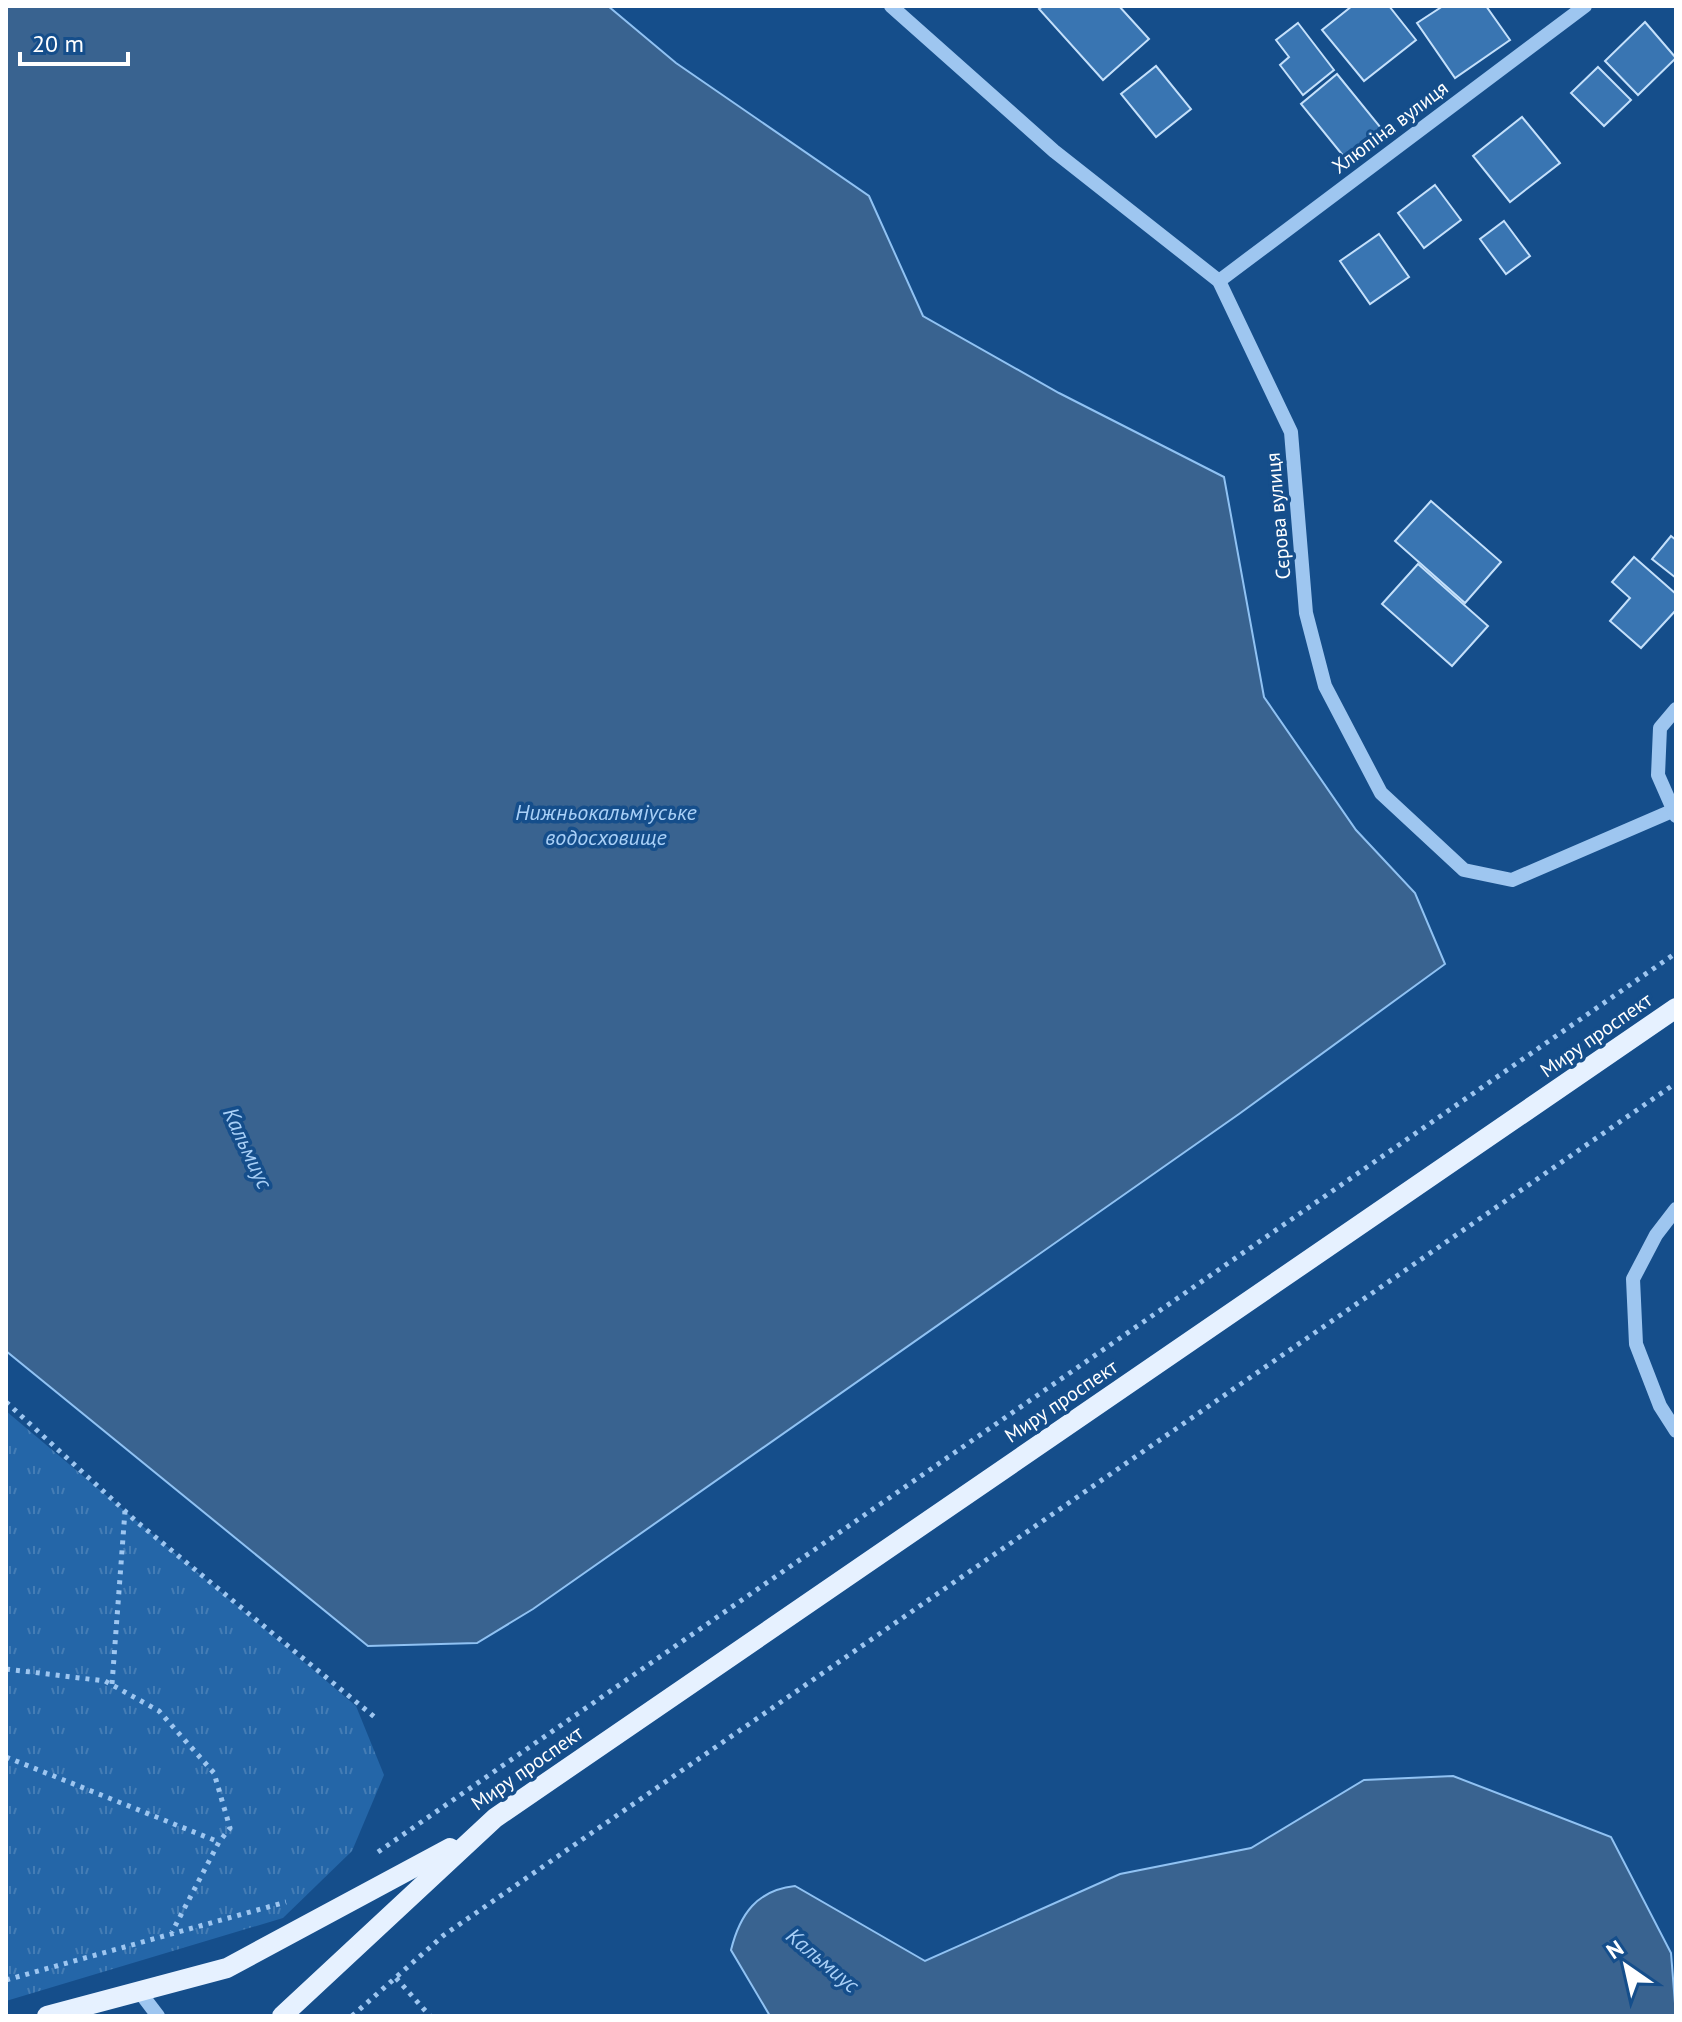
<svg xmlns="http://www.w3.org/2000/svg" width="1682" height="2022" font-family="'PT Sans',sans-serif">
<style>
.grass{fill:url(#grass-tufts)}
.water{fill:#396390;stroke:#90c2f3;stroke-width:2}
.building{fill:#3975b2;stroke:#c4e0fb;stroke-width:2}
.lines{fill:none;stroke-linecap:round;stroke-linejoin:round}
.path{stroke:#9ec6f0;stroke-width:5;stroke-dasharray:4 6;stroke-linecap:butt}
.minor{stroke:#9ec6f0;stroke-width:14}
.major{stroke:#e6f1ff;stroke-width:20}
.labels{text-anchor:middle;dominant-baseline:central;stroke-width:7;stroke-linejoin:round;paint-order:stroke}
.street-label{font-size:20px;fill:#fff;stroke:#154e8b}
.water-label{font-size:22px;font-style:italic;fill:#a9d0f7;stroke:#154e8b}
</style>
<defs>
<pattern id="grass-tufts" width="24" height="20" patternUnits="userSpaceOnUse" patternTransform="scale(2)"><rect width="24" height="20" fill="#2466a8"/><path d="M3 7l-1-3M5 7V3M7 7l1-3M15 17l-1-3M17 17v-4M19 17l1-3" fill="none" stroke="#457db5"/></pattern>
</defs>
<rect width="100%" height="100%" fill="#154e8b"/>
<path class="grass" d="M6 1411 356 1706 384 1775 352 1851 283 1918 6 2001Z"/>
<g class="water">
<path d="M6 6H608L676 63 869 196 923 316 1059 393 1224 477 1264 697 1356 830 1415 893 1445 964 1239 1114 533 1609 477 1643 368 1646 6 1351Z"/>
<path d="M1453 1776 1611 1837 1671 1953 1676 2016H770L731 1950C740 1914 757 1890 795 1886L925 1961 1120 1874 1251 1848 1364 1780Z"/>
</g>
<g class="building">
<path d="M1043 6H1119L1149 39 1103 80 1039 9Z"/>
<path d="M1352 6H1389L1416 40 1364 81 1322 30Z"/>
<path d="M1443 6H1486L1510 40 1455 78 1417 23Z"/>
<path d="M1645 22 1676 58 1638 95 1605 61Z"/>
<path d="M1298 23 1334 70 1303 95 1280 65 1289 57 1276 40Z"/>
<path d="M1156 66 1191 109 1156 137 1121 94Z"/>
<path d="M1598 67 1631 100 1604 126 1571 93Z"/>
<path d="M1337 74 1381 128 1345 158 1301 104Z"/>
<path d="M1522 117 1560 163 1510 202 1473 156Z"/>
<path d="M1435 185 1461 220 1424 248 1398 213Z"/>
<path d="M1504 221 1530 256 1506 274 1480 239Z"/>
<path d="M1379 234 1409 277 1370 304 1340 261Z"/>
<path d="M1431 501 1501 562 1465 603 1395 541Z"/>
<path d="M1671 536 1676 540V578L1652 559Z"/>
<path d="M1634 557 1676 594V610L1641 648 1610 621 1630 598 1612 582Z"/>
<path d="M1418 564 1488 626 1452 666 1382 604Z"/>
</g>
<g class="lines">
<g class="path">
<path d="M6 1402 137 1522 377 1719"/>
<path d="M6 1669 105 1681 159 1711 214 1773 230 1828 219 1842"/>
<path d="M112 1684 125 1511"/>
<path d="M6 1757 219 1842 172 1932"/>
<path d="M378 1852 1676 953"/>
<path d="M396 1978 430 2016"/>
<path d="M6 1980 286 1902"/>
<path d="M352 2016 444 1935 1676 1083"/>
</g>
<g class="minor">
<path d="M891 6 1054 151 1219 281 1291 432 1306 613 1325 686 1381 793 1464 870 1512 880 1672 811"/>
<path d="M1219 281 1585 6"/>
<path d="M1676 816 1658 775 1660 728 1676 709"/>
<path d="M1676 1209 1656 1235 1633 1279 1636 1344 1660 1406 1676 1431"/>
<path d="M139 1991 158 2016"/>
</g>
<g class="major">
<path d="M47 2016 227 1968 450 1848"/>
<path d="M282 2016 495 1818 1676 1008"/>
</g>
</g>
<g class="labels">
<g class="street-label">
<text transform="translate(1390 127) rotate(-37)">Хлюпіна вулиця</text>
<text transform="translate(1278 516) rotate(-95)">Сєрова вулиця</text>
<text transform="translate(1596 1035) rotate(-35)">Миру проспект</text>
<text transform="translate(1061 1401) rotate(-34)">Миру проспект</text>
<text transform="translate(527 1768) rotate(-35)">Миру проспект</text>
</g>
<g class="water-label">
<text x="606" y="812">Нижньокальміуське<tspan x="606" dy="25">водосховище</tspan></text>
<text transform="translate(248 1148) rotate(65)">Кальмиус</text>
<text transform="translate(823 1960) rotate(40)">Кальмиус</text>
</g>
</g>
<rect width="1682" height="2022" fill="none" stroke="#ffffff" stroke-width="16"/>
<g transform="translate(1626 1966) rotate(326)" stroke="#154e8b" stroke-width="6" paint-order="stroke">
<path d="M0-6L14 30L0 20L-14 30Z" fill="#ffffff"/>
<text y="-12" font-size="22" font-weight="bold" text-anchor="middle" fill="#ffffff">N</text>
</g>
<path d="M20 52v12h108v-12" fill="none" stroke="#ffffff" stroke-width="4"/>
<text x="32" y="52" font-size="24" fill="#ffffff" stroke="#154e8b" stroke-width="6" paint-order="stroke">20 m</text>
</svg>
